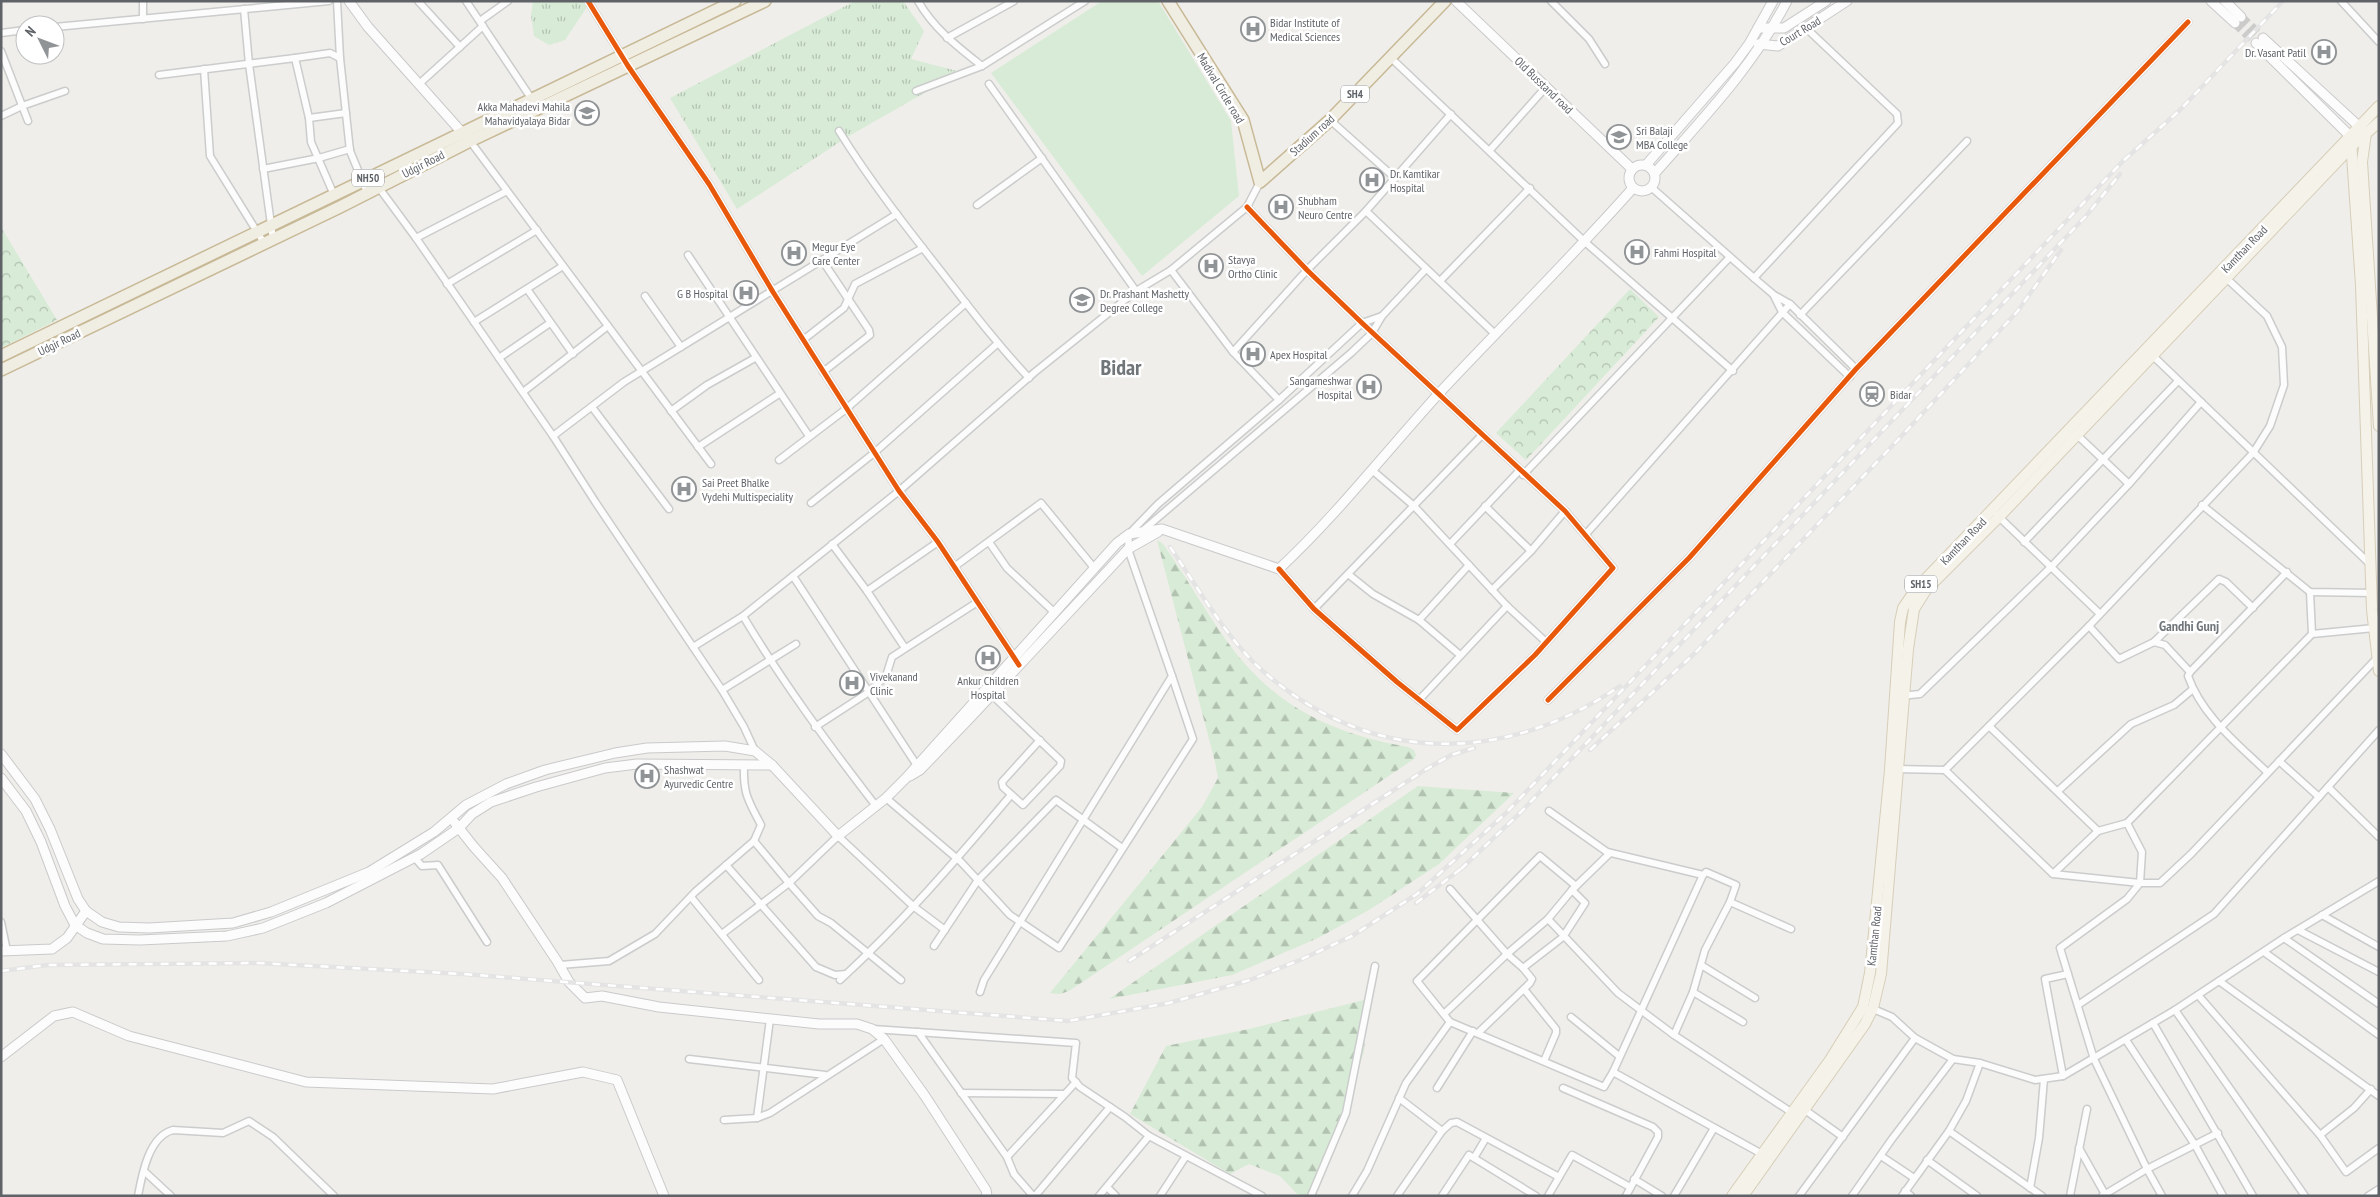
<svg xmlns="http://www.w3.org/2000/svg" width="2380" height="1197" font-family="'PT Sans Narrow',sans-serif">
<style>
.grass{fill:url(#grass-tufts)}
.forest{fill:url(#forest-firs)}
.park{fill:url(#park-crowns)}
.pitch{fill:#d8ebd6}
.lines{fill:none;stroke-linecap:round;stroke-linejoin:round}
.secondary-tunnel{stroke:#cbcbca;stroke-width:9;stroke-dasharray:9 4.5;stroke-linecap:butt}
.street-casing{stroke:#cbcccc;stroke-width:9}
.secondary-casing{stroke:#cacacb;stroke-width:11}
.primary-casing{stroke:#d7ceb8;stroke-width:12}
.highway-casing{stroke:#c8b996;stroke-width:14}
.street{stroke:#fdfcfc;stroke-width:6}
.secondary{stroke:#fdfcfc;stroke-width:9}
.primary{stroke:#f4f2e9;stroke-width:10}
.highway{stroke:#f0ede3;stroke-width:11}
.rail-casing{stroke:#e4e4e4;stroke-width:4.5}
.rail{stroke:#fff;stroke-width:2.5;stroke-dasharray:8;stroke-linecap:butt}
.cycleway-casing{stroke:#fff;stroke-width:8}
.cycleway{stroke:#e8590c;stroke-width:5}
.labels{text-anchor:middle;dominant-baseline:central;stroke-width:5;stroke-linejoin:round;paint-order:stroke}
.shield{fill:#fff;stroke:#8f9295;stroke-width:1}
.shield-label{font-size:11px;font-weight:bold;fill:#5f6368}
.poi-label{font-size:12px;fill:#5f6368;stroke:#fff;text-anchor:start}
.street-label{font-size:12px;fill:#5f6368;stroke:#fff}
.neighbourhood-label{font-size:14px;font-weight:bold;fill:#70757a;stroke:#fff}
.town-label{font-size:22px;font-weight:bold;fill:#70757a;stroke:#fff}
</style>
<defs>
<pattern id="grass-tufts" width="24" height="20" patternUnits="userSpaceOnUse" patternTransform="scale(1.25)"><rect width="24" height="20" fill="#d8ebd6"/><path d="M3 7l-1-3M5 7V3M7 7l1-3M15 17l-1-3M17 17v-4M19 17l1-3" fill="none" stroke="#b2c2b1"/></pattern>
<pattern id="forest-firs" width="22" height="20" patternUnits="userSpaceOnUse" patternTransform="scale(1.25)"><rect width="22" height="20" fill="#d8ebd6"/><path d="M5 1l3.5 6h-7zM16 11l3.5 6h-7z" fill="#b2c2b1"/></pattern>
<pattern id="park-crowns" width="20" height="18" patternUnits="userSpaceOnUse" patternTransform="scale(1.25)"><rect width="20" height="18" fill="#d8ebd6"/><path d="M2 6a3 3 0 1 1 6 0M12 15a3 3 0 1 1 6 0" fill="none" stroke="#b2c2b1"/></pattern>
</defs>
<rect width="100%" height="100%" fill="#efeeea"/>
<g class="grass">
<path d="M533 1H591L565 40 549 45 534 36 531 15Z"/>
<path d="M855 1H903L924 31 911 59 961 72 849 136 737 209 670 98Z"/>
</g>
<g class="forest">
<path d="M1157 540 1163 544C1185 575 1204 609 1226 640 1273 706 1330 733 1408 747L1414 750 1416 755 1414 759 1069 991 1060 994 1050 993 1202 807 1218 778 1215 762Z"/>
<path d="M1418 786 1514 793 1439 864 1369 910 1318 938 1232 975 1109 999Z"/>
<path d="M1368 999 1364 1052 1310 1196H1299L1280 1176 1249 1164 1230 1174 1130 1114 1166 1046 1249 1029Z"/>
</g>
<g class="park">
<path d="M1 227 57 320 1 348Z"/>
<path d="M1630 289 1659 317 1526 460 1496 433Z"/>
</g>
<path class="pitch" d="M1102 1H1158L1231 121 1239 196 1142 276 991 73Z"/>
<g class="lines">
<g class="secondary-tunnel">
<path d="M2241 17 2263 38"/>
<path d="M2235 23 2256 43"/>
</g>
<defs>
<g id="street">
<path d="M337 1 340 58 350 151 367 192"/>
<path d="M418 1 460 47"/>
<path d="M466 1 531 98"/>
<path d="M588 1 628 66 709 184 773 292 899 491 938 542 1016 660"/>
<path d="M918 1C934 29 958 47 982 66"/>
<path d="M1551 1 1589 39 1605 64"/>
<path d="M2341 1 2379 42"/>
<path d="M244 9 249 64 273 239"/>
<path d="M143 19V1"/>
<path d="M480 21 508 1"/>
<path d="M55 27 329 1"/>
<path d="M1 33 25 30"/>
<path d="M947 38 1014 1"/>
<path d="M1 51 28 121"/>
<path d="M1390 57 1585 242 1733 371"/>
<path d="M295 58 330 53 340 58"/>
<path d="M204 69 210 156 264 243"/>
<path d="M159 75 295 58 309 118 311 142 334 195"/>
<path d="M419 84 483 26"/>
<path d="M989 84 1136 291"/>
<path d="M916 91 982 66 1085 1"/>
<path d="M1 116 22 106 65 91"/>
<path d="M309 118 346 113"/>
<path d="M1330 120 1395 178"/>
<path d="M839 131C870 181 907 228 944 275 972 311 997 344 1029 378"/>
<path d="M470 141 711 464"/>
<path d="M1490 150 1546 87"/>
<path d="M263 169 319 158 350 149"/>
<path d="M371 177 416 238 553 436 596 503 722 690 744 727 755 751"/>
<path d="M1260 182 1247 207 1171 270 1233 352 1279 400"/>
<path d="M1651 187 1754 278 1774 295 1790 304 1856 369"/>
<path d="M977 205 1042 158"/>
<path d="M1247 207 1307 270 1362 323 1565 511 1613 568 1535 655 1457 730 1397 682 1314 609 1279 569"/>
<path d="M1366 211 1496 335"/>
<path d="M416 238 507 191"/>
<path d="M688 255 809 436"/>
<path d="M822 260 869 330 870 335 823 372"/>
<path d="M1754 278 1898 123 1897 114 1806 28"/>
<path d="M1440 281 1530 188"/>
<path d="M447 284 537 230"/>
<path d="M527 289 573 354"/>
<path d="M645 296 681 347"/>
<path d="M1774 296 1782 312 1850 377"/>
<path d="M1800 315 1967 141"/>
<path d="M474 322 563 266"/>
<path d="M803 340 844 308 855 284 923 248"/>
<path d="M1233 352 1307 270 1366 211 1451 114"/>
<path d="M2151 354 2371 565"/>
<path d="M499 358 550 323"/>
<path d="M523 392 608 326"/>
<path d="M592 407 669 509"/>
<path d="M671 411 707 385 755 358"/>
<path d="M2076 434 2129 484"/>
<path d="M553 436 624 382 897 214"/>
<path d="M698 447 779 394"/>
<path d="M779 460 846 409 966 303"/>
<path d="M1372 470 1414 506 1507 606 1546 642"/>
<path d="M1523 475 1730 257"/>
<path d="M811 503 874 453 997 344"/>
<path d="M2202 505 2310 592 2373 593"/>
<path d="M1485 506 1531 551"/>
<path d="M1997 515 2099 613"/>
<path d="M1141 532 1351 353 1372 333 1382 316 1426 269"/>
<path d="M1586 534 1790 304"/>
<path d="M989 542 1007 568 1055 613"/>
<path d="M2024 542 2178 381"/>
<path d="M832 544 867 591 938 542"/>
<path d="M1450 544 1519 471"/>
<path d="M954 567 1041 503 1095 569"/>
<path d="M1348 574 1373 594 1419 620 1460 655"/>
<path d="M793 576 918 767"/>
<path d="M1492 590 1531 551 1565 511"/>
<path d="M867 591 905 648"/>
<path d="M2310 592 2312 634"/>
<path d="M1314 609 1482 435"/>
<path d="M1419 620 1469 565"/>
<path d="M2089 626 2119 659 2154 642 2165 645 2190 672 2188 676C2202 716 2238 744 2267 772"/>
<path d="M2154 642 2219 579 2226 582 2253 608"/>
<path d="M693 647 743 616"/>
<path d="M2190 672 2287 572"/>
<path d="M722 690 796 644"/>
<path d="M992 695 1061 761 1060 766 1023 805 1003 787 1002 782 1040 740"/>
<path d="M1901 696 1920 694 2051 567 2129 484 2201 402"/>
<path d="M1419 700 1507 606"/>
<path d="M1548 700 1689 558 1856 369 2188 22"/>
<path d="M1989 726 2098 831 2127 823 2312 634 2374 628"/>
<path d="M815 727 869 692 886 676 892 657 976 603"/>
<path d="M2279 761 2319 797"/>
<path d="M1896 769 1945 770 2089 626 2253 453 2270 426 2284 385 2282 347 2267 316 2224 276"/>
<path d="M1945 770 2053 874 2140 883H2160L2191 854 2377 658"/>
<path d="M2328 787 2379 837"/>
<path d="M2058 791 2131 724 2174 705 2193 689"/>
<path d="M886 798 961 862 1010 915 1059 948 1193 739 1172 676"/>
<path d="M876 806C829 745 783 683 743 616L899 491 1035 372 1136 291 1171 270"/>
<path d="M1549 811 1607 852 1703 875 1706 872 1736 885 1730 902 1791 929"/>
<path d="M2127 823 2142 852 2140 883 2127 899 2060 948 2094 1059 2147 1169 2162 1196"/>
<path d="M414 857 422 866 438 865 487 942"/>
<path d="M726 865 816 967 835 975 846 974"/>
<path d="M2053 874 2098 831"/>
<path d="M1450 889 1507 954 1523 968 1563 937 1585 903 1572 890"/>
<path d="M691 897 759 980"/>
<path d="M2322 915 2379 947"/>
<path d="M1548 919 1618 993 1674 1035 1794 1114"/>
<path d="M1 922 7 951"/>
<path d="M2298 930 2379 972"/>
<path d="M722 934 789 883 754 841"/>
<path d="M2284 938 2379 1004"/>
<path d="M934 946 978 880 1056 800 1122 848"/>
<path d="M2264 952 2379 1035"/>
<path d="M560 965 609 961 655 934 695 892 754 841 761 825C748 800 743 794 744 765"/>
<path d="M1701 965 1755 998"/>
<path d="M840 980C902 923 957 859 1011 795"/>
<path d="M901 980 831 923 818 916 789 883 838 836 913 906 945 930"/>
<path d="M2219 981 2379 1096"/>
<path d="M1524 989 1556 1029V1033L1544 1061"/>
<path d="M980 992 984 980 1172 676 1128 549 1129 534 1158 504 1279 400 1362 323 1382 316"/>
<path d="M1693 992 1743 1022"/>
<path d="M2198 995 2320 1135 2346 1172 2379 1148"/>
<path d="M2078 1005 2214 914 2379 730"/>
<path d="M1871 1008 1892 1017 1915 1038 1953 1059 1980 1063 2035 1080 2063 1076 2175 1010 2284 938 2379 881"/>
<path d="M2175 1010 2305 1196"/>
<path d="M1444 1014 1507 954 1548 919 1572 890 1610 853"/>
<path d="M1571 1017 1619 1056"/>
<path d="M1450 1022 1417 981 1540 856 1576 886"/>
<path d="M2153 1023 2253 1196"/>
<path d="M873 1029 1076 1043 1072 1078 1080 1087 1125 1117 1149 1136 1262 1196"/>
<path d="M918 1032 1007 1157 1076 1082"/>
<path d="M1478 1033 1530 983 1532 979 1523 968"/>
<path d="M1674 1035 1693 992 1705 950 1730 902"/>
<path d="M2126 1040 2195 1145 2223 1196"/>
<path d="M689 1059 825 1075"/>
<path d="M1613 1072 1703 875"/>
<path d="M2063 1076 2045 979 2068 974"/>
<path d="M1437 1088 1473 1031"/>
<path d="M1563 1088 1653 1127 1658 1132V1137L1626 1196"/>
<path d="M961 1093 1064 1094"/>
<path d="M1399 1098 1442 1131"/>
<path d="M1805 1110 1843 1137"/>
<path d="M757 1118 770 1019"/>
<path d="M724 1120 757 1118 770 1113 884 1039"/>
<path d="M1949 1131 2042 1196"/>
<path d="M2320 1135 2354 1108 2371 1089"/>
<path d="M2079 1148 2106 1196"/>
<path d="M1881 1156 1914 1178"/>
<path d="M1007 1157 1014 1174 1033 1196"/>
<path d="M1474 1158 1486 1138"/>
<path d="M1927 1160 1977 1196"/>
<path d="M144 1171 171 1196"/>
<path d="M1634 1179 1662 1196"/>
<path d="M1107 1187 1116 1196"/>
<path d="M2030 1188 2039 1138 2044 1079"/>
<path d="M1905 1191 1911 1196"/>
<path d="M138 1196C142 1174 149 1136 173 1130L223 1133 249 1121 273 1137 334 1196"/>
<path d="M1035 1196 1110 1107"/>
<path d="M1099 1196 1149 1136"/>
<path d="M1160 1196 1186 1156"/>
<path d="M1311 1196 1346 1113 1375 966"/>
<path d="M1352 1196 1367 1171 1406 1083 1450 1022 1604 1087 1613 1072 1762 1154"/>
<path d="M1397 1196 1442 1131 1451 1123 1457 1122 1559 1177"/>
<path d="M1442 1196 1469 1155 1536 1196"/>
<path d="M1548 1196 1572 1155 1630 1187"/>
<path d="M1674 1196 1714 1128"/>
<path d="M1799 1196 1915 1038"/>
<path d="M1852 1196 1892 1139 1953 1059"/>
<path d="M1902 1196 1949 1131 1966 1101 1980 1063"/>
<path d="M2070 1196 2087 1109"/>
<path d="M2102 1196 2147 1169 2218 1133"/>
<path d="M2368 1196 2379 1189"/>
</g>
<g id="secondary">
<path d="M349 1 368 27 466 137"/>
<path d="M1456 1 1632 169"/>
<path d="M2211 1 2235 23"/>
<path d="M2225 1 2241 17"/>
<path d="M1758 28H1784L1826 1"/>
<path d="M2263 38 2364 131"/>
<path d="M2256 43 2349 135"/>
<path d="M1758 44 1778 46 1847 1"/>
<path d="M1646 165 1735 63 1749 44 1773 1"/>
<circle cx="1642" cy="178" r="13"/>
<path d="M1655 173C1704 117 1752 68 1787 1"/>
<path d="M1 754 35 799 50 829 78 899 86 911 102 922 119 927 149 928 233 923 271 912 369 872 434 832 466 805 506 784 545 770 615 753 647 748 725 746 755 751 772 765 838 836 886 798 906 778 1117 543 1129 534 1162 529 1279 569C1338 514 1388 449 1443 389 1506 322 1572 257 1633 188"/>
<path d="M910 776 920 770 970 718 1128 549 1158 532"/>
<path d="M1 778 26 811 41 842 65 906 75 925 87 933 103 939 140 940 227 936 263 928 326 903 421 854 459 828 472 814 491 802 536 787 605 768 637 764 772 765"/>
<path d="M455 823 474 847 502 878 557 961 569 982 585 998 602 996 659 1007 819 1024H857L872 1029 884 1039 925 1096 986 1190 987 1196"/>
<path d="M1 951 52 949 67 938 86 911"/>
<path d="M1 1057 54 1016 73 1012 129 1036 306 1082 493 1089 583 1072 617 1080 664 1196"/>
</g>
<g id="primary">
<path d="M2366 133 2362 162 2379 426"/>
<path d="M2351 141 2361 285 2372 610 2379 671"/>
<path d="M1732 1196 1830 1060 1863 1007 1870 973 1890 770 1900 622 1903 608 1916 589 2379 106"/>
<path d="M1743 1196 1865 1024 1873 1008 1881 974 1908 649 1914 609 1926 590 1999 517 2353 145 2379 122"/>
</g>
<g id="highway">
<path d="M1168 1 1243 120 1260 182 1330 120 1445 1"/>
<path d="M1 356 735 1"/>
<path d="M1 370 340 207 470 141 765 1"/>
</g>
</defs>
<use href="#street" class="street-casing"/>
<use href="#secondary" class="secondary-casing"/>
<use href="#primary" class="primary-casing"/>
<use href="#highway" class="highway-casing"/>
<use href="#street" class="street"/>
<use href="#secondary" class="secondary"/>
<use href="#primary" class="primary"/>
<use href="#highway" class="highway"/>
<defs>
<g id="rail">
<path d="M1170 547C1197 586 1228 641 1263 671 1371 766 1504 765 1620 686"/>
<path d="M1590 750 1695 653 1895 443 2017 312 2061 250"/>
<path d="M1461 869 1521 812 2086 216 2120 174"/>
<path d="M1416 903 1466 865"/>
<path d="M1129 961 1425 770 1451 755 1474 748"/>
<path d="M1 971 47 965 258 963 463 974 1068 1021 1169 1003 1250 980 1300 960 1352 936 1417 894 1506 813 2123 161 2179 111 2283 1"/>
</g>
</defs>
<use href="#rail" class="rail-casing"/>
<use href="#rail" class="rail"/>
<defs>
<g id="cycleway">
<path d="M588 1 628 66 709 184 773 292 899 491 938 542 1019 665"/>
<path d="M1247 207 1307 270 1362 323 1565 511 1613 568 1535 655 1457 730 1397 682 1314 609 1279 569"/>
<path d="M1548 700 1689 558 1856 369 2188 22"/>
</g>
</defs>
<use href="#cycleway" class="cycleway-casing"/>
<use href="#cycleway" class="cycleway"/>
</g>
<defs>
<symbol id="hospital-ring" viewBox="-11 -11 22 22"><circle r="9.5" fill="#fff" stroke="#919496" stroke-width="1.5"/><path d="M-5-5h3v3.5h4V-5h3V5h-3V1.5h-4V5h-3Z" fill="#919496"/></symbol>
<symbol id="university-ring" viewBox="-11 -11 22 22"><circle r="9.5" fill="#fff" stroke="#919496" stroke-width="1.5"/><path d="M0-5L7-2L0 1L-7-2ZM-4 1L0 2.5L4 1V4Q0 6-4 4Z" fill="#919496"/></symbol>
<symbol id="station-ring" viewBox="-11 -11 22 22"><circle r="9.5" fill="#fff" stroke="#919496" stroke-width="1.5"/><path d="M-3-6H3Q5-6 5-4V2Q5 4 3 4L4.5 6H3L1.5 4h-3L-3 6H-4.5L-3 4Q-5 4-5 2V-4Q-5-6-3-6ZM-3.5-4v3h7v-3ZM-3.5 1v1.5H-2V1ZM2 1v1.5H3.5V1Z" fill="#919496"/></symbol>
</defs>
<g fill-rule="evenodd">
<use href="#hospital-ring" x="1239" y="15" width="28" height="28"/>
<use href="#hospital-ring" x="2310" y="38" width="28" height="28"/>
<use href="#university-ring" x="573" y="99" width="28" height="28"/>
<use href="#university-ring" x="1605" y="123" width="28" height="28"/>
<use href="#hospital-ring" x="1358" y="166" width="28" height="28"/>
<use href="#hospital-ring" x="1267" y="193" width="28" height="28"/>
<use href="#hospital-ring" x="1623" y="238" width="28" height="28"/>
<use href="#hospital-ring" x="780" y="239" width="28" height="28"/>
<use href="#hospital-ring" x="1197" y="252" width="28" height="28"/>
<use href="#hospital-ring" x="732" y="279" width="28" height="28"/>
<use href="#university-ring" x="1068" y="286" width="28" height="28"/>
<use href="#hospital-ring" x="1239" y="340" width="28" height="28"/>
<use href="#hospital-ring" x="1355" y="373" width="28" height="28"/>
<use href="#station-ring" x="1858" y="380" width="28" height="28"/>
<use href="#hospital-ring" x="670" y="475" width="28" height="28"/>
<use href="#hospital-ring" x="974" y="644" width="28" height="28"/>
<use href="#hospital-ring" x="838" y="669" width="28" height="28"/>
<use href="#hospital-ring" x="633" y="762" width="28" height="28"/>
</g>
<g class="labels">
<g class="shield">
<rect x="1341" y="85.5" width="28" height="17" rx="4"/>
<rect x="352" y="169.5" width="32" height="17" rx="4"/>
<rect x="1905" y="575.5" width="32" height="17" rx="4"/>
</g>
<g class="shield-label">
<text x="1355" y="94">SH4</text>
<text x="368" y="178">NH50</text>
<text x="1921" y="584">SH15</text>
</g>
<g class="poi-label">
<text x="1270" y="22">Bidar Institute of<tspan x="1270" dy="14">Medical Sciences</tspan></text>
<text x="2306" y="52" text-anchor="end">Dr. Vasant Patil</text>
<text x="570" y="106" text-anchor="end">Akka Mahadevi Mahila<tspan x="570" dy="14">Mahavidyalaya Bidar</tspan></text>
<text x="1636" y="130">Sri Balaji<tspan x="1636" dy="14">MBA College</tspan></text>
<text x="1390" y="173">Dr. Kamtikar<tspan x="1390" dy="14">Hospital</tspan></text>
<text x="1298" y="200">Shubham<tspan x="1298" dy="14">Neuro Centre</tspan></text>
<text x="812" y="246">Megur Eye<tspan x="812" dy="14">Care Center</tspan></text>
<text x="1654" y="252">Fahmi Hospital</text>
<text x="1228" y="259">Stavya<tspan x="1228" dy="14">Ortho Clinic</tspan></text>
<text x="728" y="293" text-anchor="end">G B Hospital</text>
<text x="1100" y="293">Dr. Prashant Mashetty<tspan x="1100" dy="14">Degree College</tspan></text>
<text x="1270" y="354">Apex Hospital</text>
<text x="1352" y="380" text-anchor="end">Sangameshwar<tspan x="1352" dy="14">Hospital</tspan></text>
<text x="1890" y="394">Bidar</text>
<text x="702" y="482">Sai Preet Bhalke<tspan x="702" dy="14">Vydehi Multispeciality</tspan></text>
<text x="870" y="676">Vivekanand<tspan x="870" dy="14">Clinic</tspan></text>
<text x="988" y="680" text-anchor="middle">Ankur Children<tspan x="988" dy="14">Hospital</tspan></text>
<text x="664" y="769">Shashwat<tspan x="664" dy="14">Ayurvedic Centre</tspan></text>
</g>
<g class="street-label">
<text transform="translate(1800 31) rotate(-31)">Court Road</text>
<text transform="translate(1544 85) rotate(44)">Old Busstand road</text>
<text transform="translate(1221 88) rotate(59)">Madival Circle road</text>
<text transform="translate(1312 135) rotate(-42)">Stadium road</text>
<text transform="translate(423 164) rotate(-27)">Udgir Road</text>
<text transform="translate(2244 249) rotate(-46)">Kamthan Road</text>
<text transform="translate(59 342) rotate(-26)">Udgir Road</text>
<text transform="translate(1963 541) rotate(-46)">Kamthan Road</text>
<text transform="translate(1874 936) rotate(-84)">Kamthan Road</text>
</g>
<g class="neighbourhood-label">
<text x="2189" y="626">Gandhi Gunj</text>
</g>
<g class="town-label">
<text x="1121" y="367">Bidar</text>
</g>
</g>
<rect width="2380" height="1197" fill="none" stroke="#5f6368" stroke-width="5"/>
<g transform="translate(40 40) rotate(312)"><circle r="24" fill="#ffffff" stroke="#bfc1c3"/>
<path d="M0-4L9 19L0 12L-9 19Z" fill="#919496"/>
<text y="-8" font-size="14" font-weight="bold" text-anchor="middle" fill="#5f6368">N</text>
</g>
</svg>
